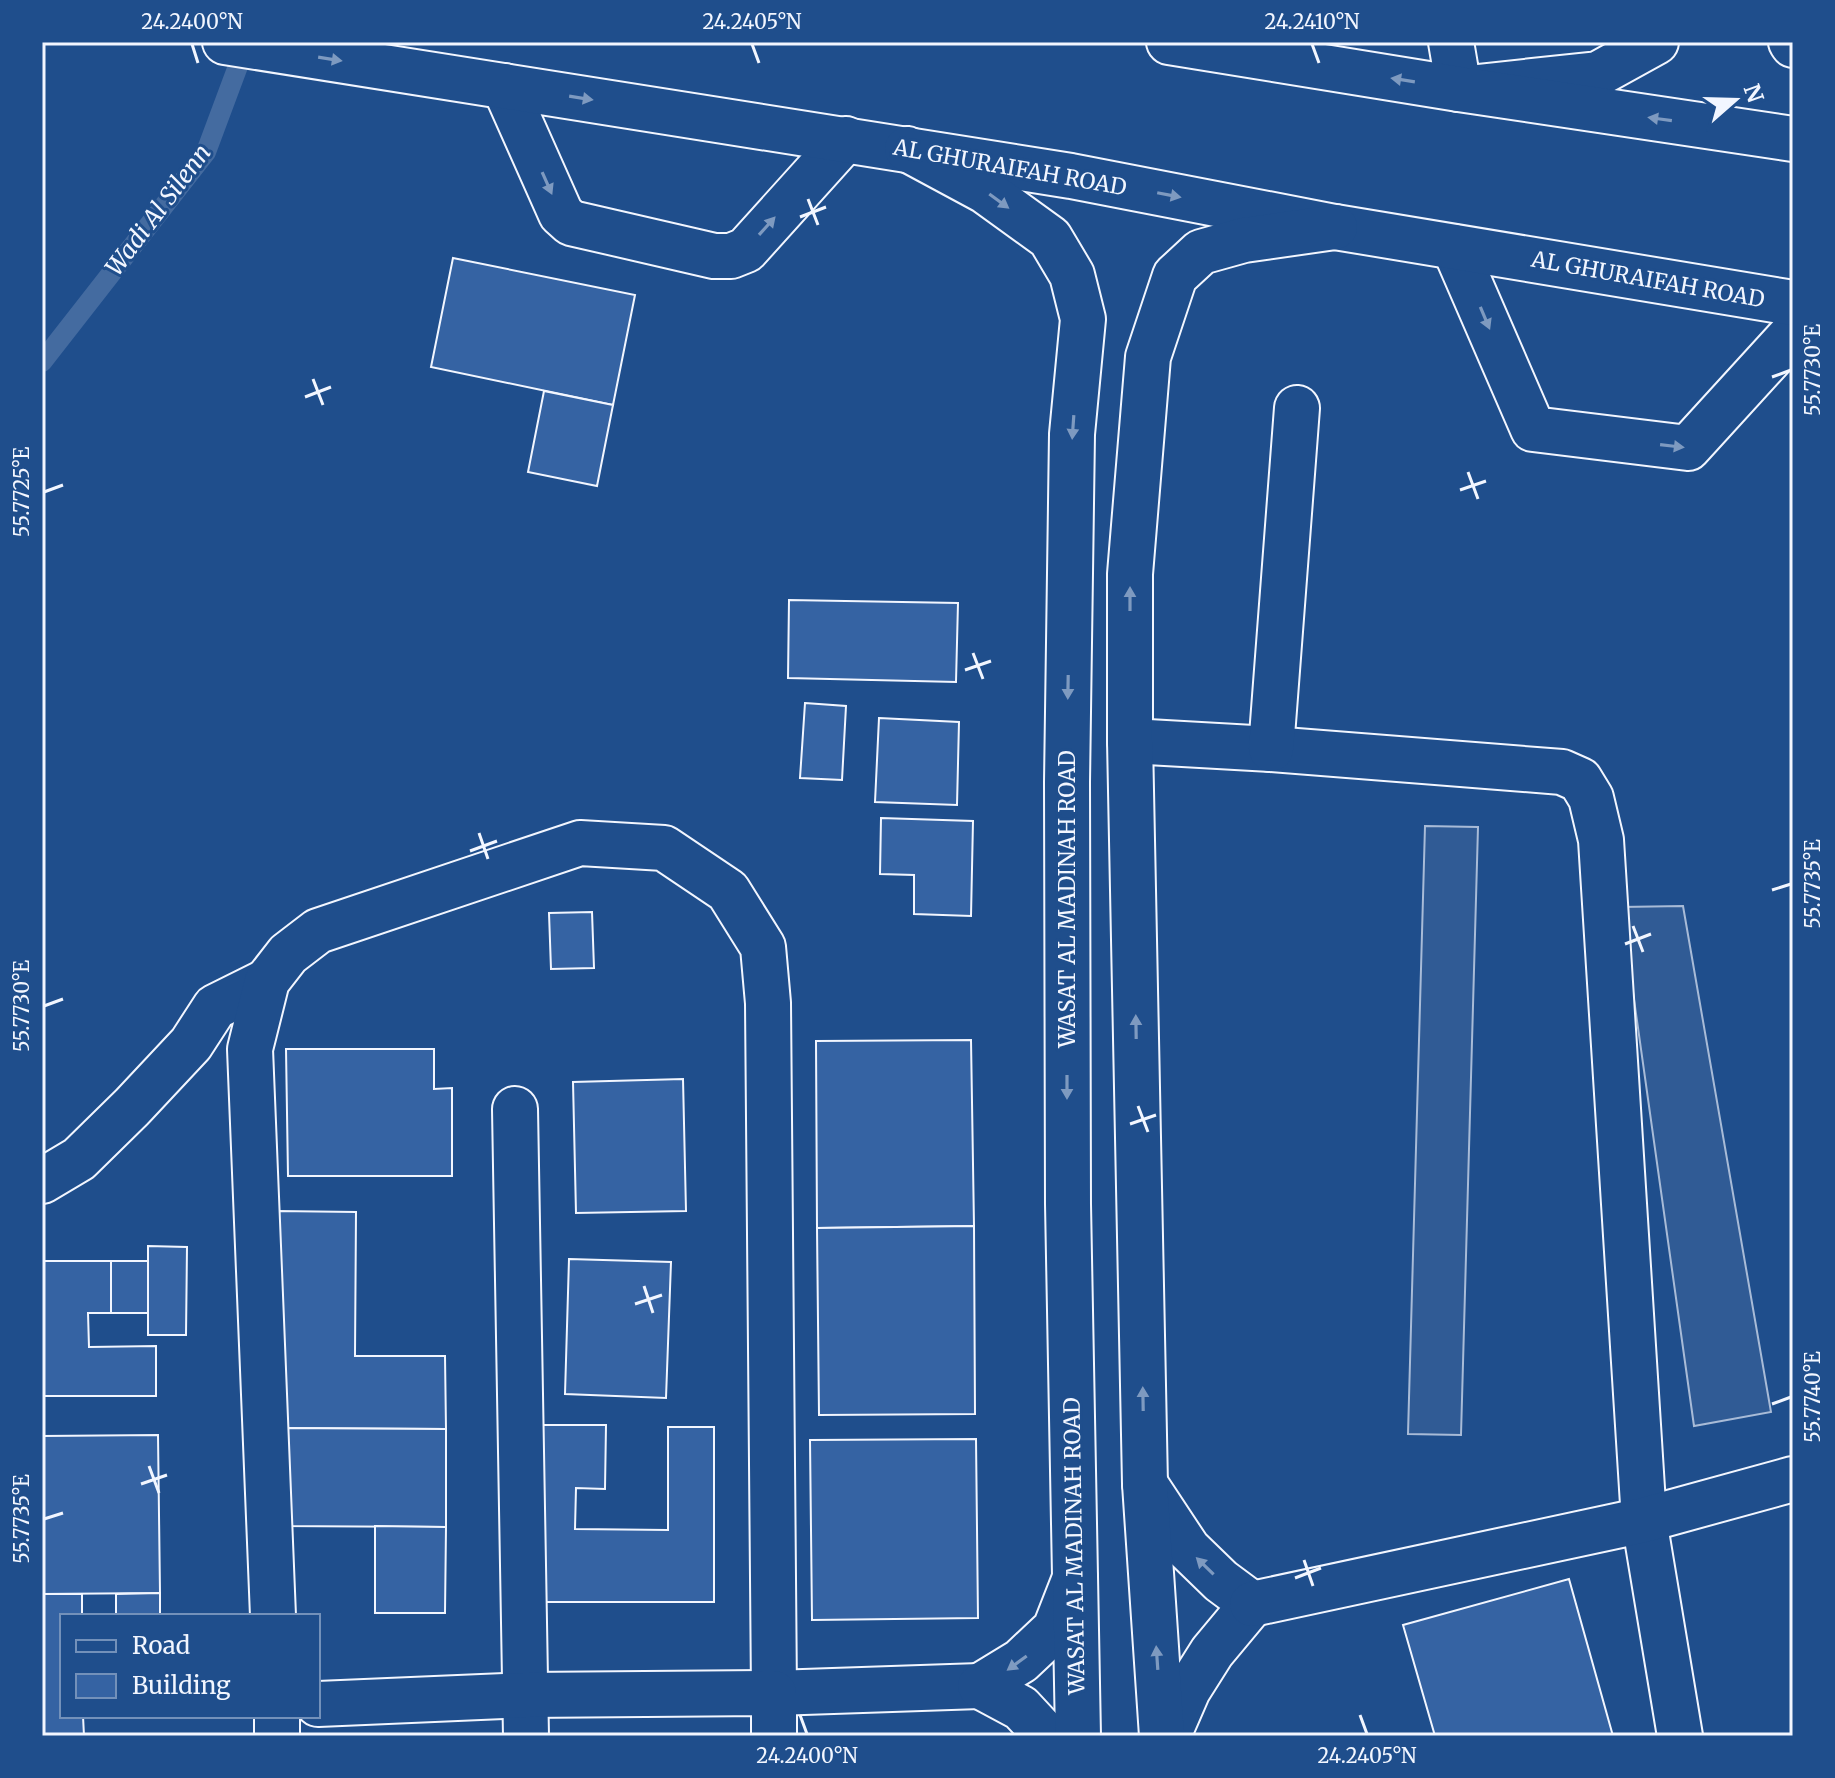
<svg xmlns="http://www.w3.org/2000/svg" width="1835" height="1778" font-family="Merriweather,serif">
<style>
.built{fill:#305b95;stroke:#a8bbd7;stroke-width:2}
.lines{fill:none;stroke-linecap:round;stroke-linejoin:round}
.stream{stroke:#446ba0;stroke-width:20}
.building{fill:#3563a3;stroke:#f2f6ff;stroke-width:2}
.minor-casing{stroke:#f2f6ff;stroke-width:48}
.major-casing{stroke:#f2f6ff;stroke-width:48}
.minor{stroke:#1f4e8c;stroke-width:44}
.major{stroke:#1f4e8c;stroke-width:44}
.oneway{fill:#7e9ac0}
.ticks{fill:none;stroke:#f2f6ff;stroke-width:3}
.labels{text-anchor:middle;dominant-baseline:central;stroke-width:6;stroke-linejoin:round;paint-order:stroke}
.street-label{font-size:22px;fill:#f2f6ff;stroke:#1f4e8c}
.water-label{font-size:24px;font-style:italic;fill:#f2f6ff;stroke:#1f4e8c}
.neatline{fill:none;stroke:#f2f6ff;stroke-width:3}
.ticks-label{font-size:20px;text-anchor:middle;fill:#f2f6ff}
</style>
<rect width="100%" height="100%" fill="#1f4e8c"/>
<g class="built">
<path d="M1425 826 1478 827 1461 1435 1408 1434Z"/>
<path d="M1683 906 1771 1412 1694 1426 1621 907Z"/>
</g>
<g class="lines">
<path class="stream" d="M42 362 206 152 247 42"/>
</g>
<g class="building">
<path d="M453 258 635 295 613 405 431 367Z"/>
<path d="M544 391 613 405 597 486 528 472Z"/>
<path d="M789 600 958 603 956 682 788 678Z"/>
<path d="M805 703 846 706 842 780 800 778Z"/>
<path d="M879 718 959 722 957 805 875 802Z"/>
<path d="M881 818 973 821 971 916 914 914V875L880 874Z"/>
<path d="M592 912 594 968 551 969 549 913Z"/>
<path d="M971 1040 974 1226 817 1228 816 1041Z"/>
<path d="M286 1049H434V1089L452 1088V1176H288Z"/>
<path d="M683 1079 686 1211 576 1213 573 1082Z"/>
<path d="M277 1211 356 1212 355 1356H445L446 1429 276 1428Z"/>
<path d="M974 1226 975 1414 819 1415 817 1228Z"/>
<path d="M148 1246 187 1247 186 1335H148Z"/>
<path d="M569 1259 671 1262 666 1398 565 1394Z"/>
<path d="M42 1261H111V1313H88L89 1347 156 1346V1396H42Z"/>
<rect x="111" y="1261" width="37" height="52"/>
<path d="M542 1425H606L605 1489 576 1488 575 1529 668 1530V1427H714V1602H542Z"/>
<path d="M276 1428 446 1429V1527L276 1526Z"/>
<path d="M158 1435 160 1593 42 1594V1436Z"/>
<path d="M976 1439 978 1618 812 1620 810 1440Z"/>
<path d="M375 1526 446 1527 445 1613H375Z"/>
<path d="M1569 1579 1613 1736H1435L1403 1625Z"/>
<path d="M160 1593V1616H116V1594Z"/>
<path d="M42 1594H82V1616H62V1716H83L84 1736H42Z"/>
</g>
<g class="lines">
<defs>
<g id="minor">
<path d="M1451 42 1459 89 1598 74 1656 42"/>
<path d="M1791 42 1793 45"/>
<path d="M504 86 561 214 571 223 714 256H731L746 250 846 139"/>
<path d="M1454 247 1533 429 1688 448 1793 333"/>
<path d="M1130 741 1271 749 1562 772 1580 780 1591 798 1601 840 1644 1520 1680 1736"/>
<path d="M1271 749 1297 408"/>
<path d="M515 1109 526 1736"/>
<path d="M42 1181 79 1159 132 1107 191 1044 215 1007 267 981"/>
<path d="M1145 1484 1188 1549 1221 1581 1252 1604 1212 1652 1188 1690 1168 1736"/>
<path d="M1252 1604 1644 1520 1793 1479"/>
<path d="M273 1616 250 1049 267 981 288 954 318 931 580 843 664 848 728 891 763 947 768 1003 774 1693 980 1686"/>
<path d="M318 1704 526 1695 774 1693V1736"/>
<path d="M277 1716V1736"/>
<path d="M1047 1736 1021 1708 980 1686 1021 1661 1055 1629 1075 1578"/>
</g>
<g id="major">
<path d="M225 42 1071 176 1335 227 1793 303"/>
<path d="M1169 42 1459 89 1793 139"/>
<path d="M907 149 985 191 1050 238 1072 275 1083 319 1072 434 1067 782 1068 1204 1078 1736"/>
<path d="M1162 1736 1145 1484 1130 741V574L1148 357 1175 276 1201 252 1244 240 1335 227"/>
</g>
</defs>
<use href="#minor" class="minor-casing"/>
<use href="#major" class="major-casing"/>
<use href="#minor" class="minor"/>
<use href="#major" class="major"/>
</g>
<defs><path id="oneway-solid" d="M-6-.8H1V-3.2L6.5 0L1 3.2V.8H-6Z" transform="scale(2)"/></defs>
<g class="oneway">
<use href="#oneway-solid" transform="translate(330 59) rotate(9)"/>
<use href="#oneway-solid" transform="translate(1403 80) rotate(-171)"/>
<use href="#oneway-solid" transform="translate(581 98) rotate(9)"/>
<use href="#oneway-solid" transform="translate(1660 119) rotate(-172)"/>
<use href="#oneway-solid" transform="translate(547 183) rotate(66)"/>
<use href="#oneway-solid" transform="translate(1169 195) rotate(11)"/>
<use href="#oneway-solid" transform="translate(999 201) rotate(36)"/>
<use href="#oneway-solid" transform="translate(767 226) rotate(-48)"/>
<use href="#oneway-solid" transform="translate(1485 318) rotate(67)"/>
<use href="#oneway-solid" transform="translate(1073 427) rotate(94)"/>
<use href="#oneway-solid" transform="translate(1672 446) rotate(7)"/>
<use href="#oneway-solid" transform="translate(1130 599) rotate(-90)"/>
<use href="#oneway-solid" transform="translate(1068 687) rotate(91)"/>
<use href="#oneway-solid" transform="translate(1136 1027) rotate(-91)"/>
<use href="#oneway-solid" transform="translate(1067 1087) rotate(90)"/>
<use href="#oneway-solid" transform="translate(1143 1399) rotate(-91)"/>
<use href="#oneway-solid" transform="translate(1205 1566) rotate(-136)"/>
<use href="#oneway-solid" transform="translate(1157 1658) rotate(-94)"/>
<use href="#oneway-solid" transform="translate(1017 1663) rotate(144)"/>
</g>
<path class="ticks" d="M192 44 198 63M752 44 759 63M1312 44 1319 63M808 199 818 225M800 217 826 207M1772 377 1791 370M313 379 323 405M305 397 331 387M1468 472 1478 499M1460 490 1486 481M44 492 63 485M973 653 983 679M965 670 991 661M479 833 488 859M470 851 497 841M1772 890 1791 884M1633 926 1643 952M1625 944 1651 934M44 1006 63 999M1138 1106 1148 1132M1130 1124 1156 1115M644 1286 653 1313M635 1304 662 1295M1772 1404 1791 1397M149 1466 159 1493M141 1484 167 1475M44 1519 63 1513M1304 1560 1313 1586M1295 1578 1321 1568M800 1715 807 1734M1360 1715 1367 1734"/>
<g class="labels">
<g class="street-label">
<text transform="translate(1010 167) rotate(10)">AL GHURAIFAH ROAD</text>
<text transform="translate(1648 279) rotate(10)">AL GHURAIFAH ROAD</text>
<text transform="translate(1067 899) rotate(-90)">WASAT AL MADINAH ROAD</text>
<text transform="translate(1074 1546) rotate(-91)">WASAT AL MADINAH ROAD</text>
</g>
<g class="water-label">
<text transform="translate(158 210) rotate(-53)">Wadi Al Silenn</text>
</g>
</g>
<rect width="1835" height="1778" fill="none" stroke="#1f4e8c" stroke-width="88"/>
<rect x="60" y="1614" width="260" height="104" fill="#1f4e8c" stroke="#7391ba" stroke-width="2"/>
<rect x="76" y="1640" width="40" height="12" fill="#1f4e8c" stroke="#7391ba" stroke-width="2"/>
<text x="132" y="1654" font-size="24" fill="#f2f6ff">Road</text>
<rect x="76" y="1674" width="40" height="24" fill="#3563a3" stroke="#7391ba" stroke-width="2"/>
<text x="132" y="1694" font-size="24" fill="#f2f6ff">Building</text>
<g transform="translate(1735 100) rotate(70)" stroke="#1f4e8c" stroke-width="6" paint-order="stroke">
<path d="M0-6L14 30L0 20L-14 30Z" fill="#f2f6ff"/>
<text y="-12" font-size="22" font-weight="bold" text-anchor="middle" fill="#f2f6ff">N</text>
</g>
<rect x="44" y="44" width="1747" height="1690" class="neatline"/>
<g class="ticks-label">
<text x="192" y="29">24.2400°N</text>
<text x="752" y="29">24.2405°N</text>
<text x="1312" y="29">24.2410°N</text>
<text transform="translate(1813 370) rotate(-90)" y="7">55.7730°E</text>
<text transform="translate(22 492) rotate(-90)" y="7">55.7725°E</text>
<text transform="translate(1813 884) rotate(-90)" y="7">55.7735°E</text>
<text transform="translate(22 1006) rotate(-90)" y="7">55.7730°E</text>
<text transform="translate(1813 1397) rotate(-90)" y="7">55.7740°E</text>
<text transform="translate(22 1519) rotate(-90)" y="7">55.7735°E</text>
<text x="807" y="1763">24.2400°N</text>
<text x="1367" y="1763">24.2405°N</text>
</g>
</svg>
